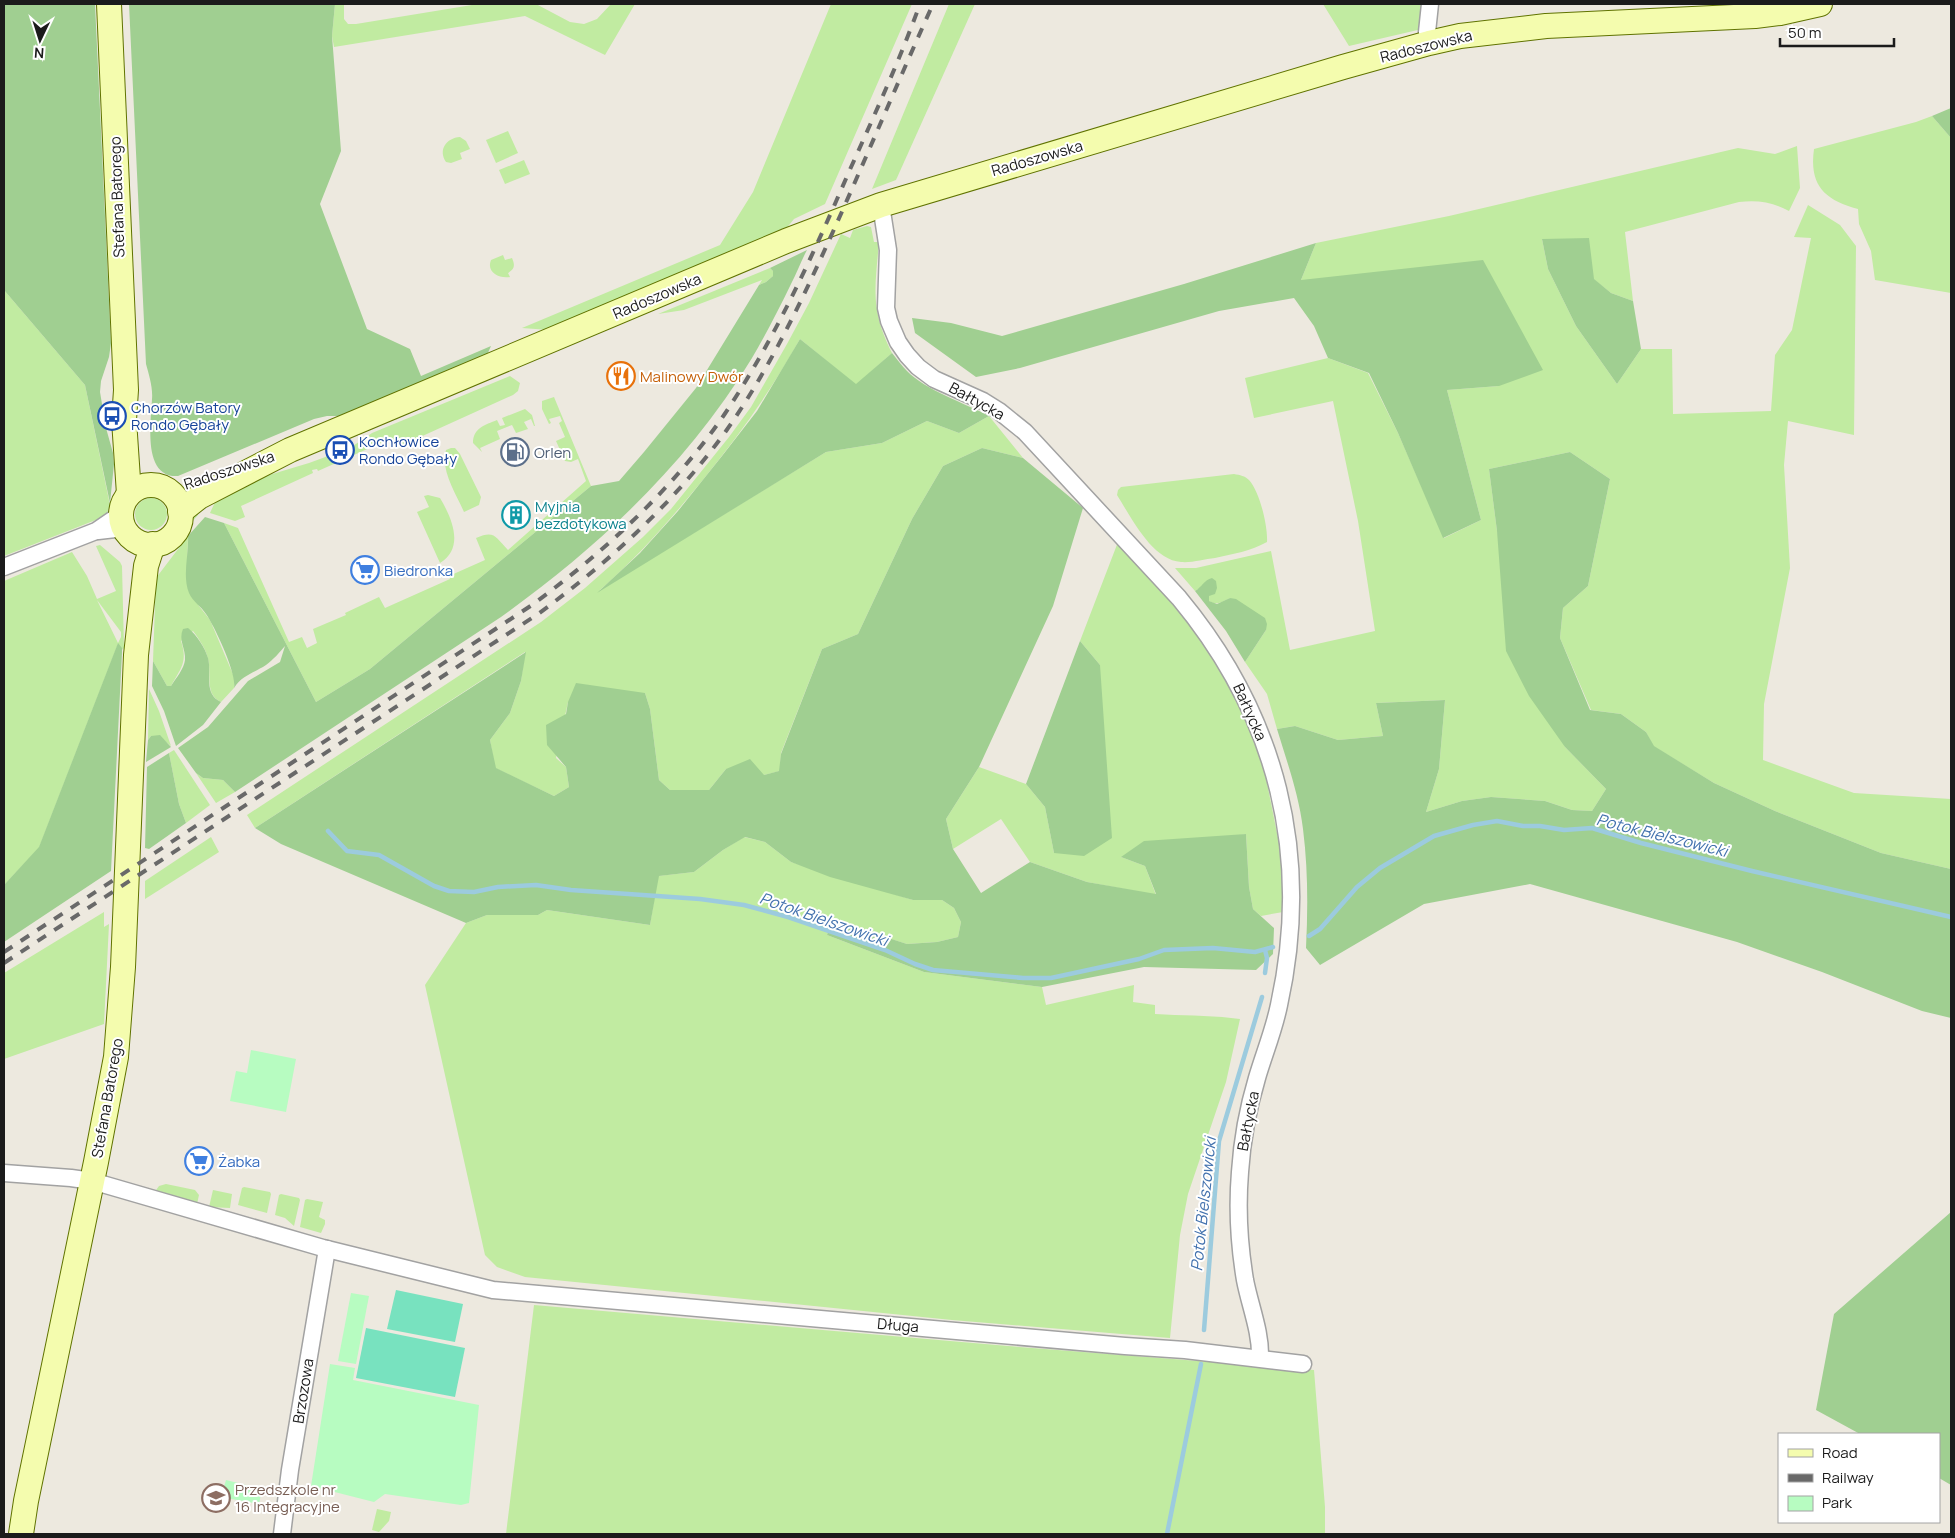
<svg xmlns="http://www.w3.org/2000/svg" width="1955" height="1538" font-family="Manrope,sans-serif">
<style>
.grass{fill:#c1eba1;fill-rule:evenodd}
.forest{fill:#a0cf91}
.park{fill:#b7fcc1}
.pitch{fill:#78e2bf}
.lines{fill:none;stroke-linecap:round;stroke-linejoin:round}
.stream{stroke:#9ccbde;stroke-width:4.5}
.street-casing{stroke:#a2a2a2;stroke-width:19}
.secondary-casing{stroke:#607300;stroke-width:26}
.street{stroke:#fff;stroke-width:16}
.secondary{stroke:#f4fcae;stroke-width:24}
.rail{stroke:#696969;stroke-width:4;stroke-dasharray:10 10;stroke-linecap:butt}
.labels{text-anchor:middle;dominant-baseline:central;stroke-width:4;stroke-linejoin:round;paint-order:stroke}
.street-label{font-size:15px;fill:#1b1b1b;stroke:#fff}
.food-label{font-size:15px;fill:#c56008;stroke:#fff;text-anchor:start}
.transit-label{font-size:15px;fill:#164399;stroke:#fff;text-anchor:start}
.service-label{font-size:15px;fill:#4e5e75;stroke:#fff;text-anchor:start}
.culture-label{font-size:15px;fill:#0d838f;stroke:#fff;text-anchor:start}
.shop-label{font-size:15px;fill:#366cbe;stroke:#fff;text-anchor:start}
.education-label{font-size:15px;fill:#785e54;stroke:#fff;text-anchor:start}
.water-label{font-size:16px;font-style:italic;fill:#4372ae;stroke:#fff}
</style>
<rect width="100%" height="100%" fill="#ede9df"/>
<g class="grass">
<path d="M335 4H344V19L348 24H356L478 4H536L570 22 584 24 597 19 611 4H635L605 55 525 16 334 47 332 36Z"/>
<path d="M831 4H912L825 204 794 219 785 230 549 330 522 328 720 245 753 192Z"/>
<path d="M949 4H975L896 180 872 189Z"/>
<path d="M1323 4H1424L1422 29 1349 46Z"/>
<path d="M1932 116 1951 138V293L1875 280 1871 251 1859 224 1858 209C1824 200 1809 185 1814 149L1916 122Z"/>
<path d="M508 131 518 153 496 163 486 140Z"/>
<path d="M460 137 466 141 470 149 460 153 462 159 451 163 446 162C438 150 446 138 460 137Z"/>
<path d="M1797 146 1800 188 1789 211C1772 202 1758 200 1739 202L1625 232 1633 301 1611 293 1542 239 1548 269 1576 326 1617 384 1641 349H1672L1673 414 1771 411 1775 355 1792 330 1811 238 1794 237 1808 205 1840 225 1856 246 1854 435 1788 421 1784 465 1790 568 1764 704 1763 760 1854 793 1951 799V869L1881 853 1775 811 1714 783 1653 746 1646 732 1621 714 1591 710 1560 638 1563 608 1588 586 1610 479 1570 452 1489 469 1497 531 1565 747 1606 789 1592 811 1572 810 1545 801 1491 797 1462 801 1426 812 1439 769 1445 700 1376 703 1383 736 1338 740 1295 726 1277 729 1267 694 1245 662 1266 630 1230 598C1222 602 1217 606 1209 601V596L1200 588 1195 591 1175 568H1196L1271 551 1290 650 1375 631 1358 521 1333 401 1254 418 1245 378 1328 358 1368 373 1398 433 1444 538 1481 520 1447 390 1499 386 1301 280 1316 243 1449 216 1738 148 1775 154Z"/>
<path d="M524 160 530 174 505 184 499 170Z"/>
<path d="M867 226 871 227 874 242H879C875 288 870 309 892 353L856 385 800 339C771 391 739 435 702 481 670 520 638 557 600 590L826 452 882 443 927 421 959 433 989 416 1023 458 982 448 943 466 912 519 858 634 822 649 781 753 780 771 764 775 726 769 709 790H670L659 780 650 709 645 693 568 702 556 758 566 767 569 787 554 796 495 768 490 740 510 713 521 681 525 652 255 828 247 815 541 622 585 588 643 537 671 509 729 437 751 407 787 344 809 303 841 234 850 238 853 230Z"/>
<path d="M503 255 505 260 512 258C515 265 515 269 508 273L510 277C499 279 486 272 491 260Z"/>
<path d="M770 268 773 271V276L766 282 759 285 762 280 684 310 658 314Z"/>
<path d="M4 290 85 385 110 505 106 516 4 556Z"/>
<path d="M510 376 520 383 518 391 513 395 396 448 392 438 318 471 317 469 312 470 313 473 241 506 245 517 235 521 210 513 216 500 249 481 309 463 350 448 372 433Z"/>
<path d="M554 397 591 486 370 669 316 702 224 523 238 528 289 642 302 637 307 648 317 643 313 629 346 615 345 613 379 597 385 608 450 579 449 576 485 560 476 538C495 530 495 537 508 550L586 481 578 459 571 462 565 461 556 441 565 437 559 423 562 421 560 416 549 419 551 423 549 424 542 409V401Z"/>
<path d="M525 409 532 415 535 426H534L531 419 524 422 528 429 516 433 512 425 497 431 500 439 480 448 482 452 473 443C473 428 485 425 497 420L500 426 505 425 502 418Z"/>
<path d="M451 448H455L460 454 481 497 479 505 464 512C456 494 440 470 446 450Z"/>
<path d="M1234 474C1240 475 1245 476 1249 480 1260 492 1268 527 1267 542 1251 551 1233 554 1215 558 1204 559 1192 563 1181 562 1152 560 1131 517 1117 495L1118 490 1121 487Z"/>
<path d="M428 495 440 498C452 518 465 548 440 563L417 512 429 507 424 496Z"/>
<circle cx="151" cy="514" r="16"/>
<path d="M199 510 198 515 161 557V548L174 540 181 531 185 520Z"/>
<path d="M188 536 187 583 199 606 210 620 235 679 234 688 221 702C204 694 212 674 208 659 206 649 199 639 193 631L181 641C188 662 181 668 171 686H167L153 661 156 578Z"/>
<path d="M1118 542 1174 604 1206 646 1243 712 1264 768 1282 858 1283 912 1261 916 1253 909 1249 887 1246 834 1121 857 1145 866 1156 895 1087 882 1030 862 1001 819 953 849 946 819 979 767 1026 784 1045 807 1054 853 1100 665 1080 641Z"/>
<path d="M100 545 120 562 122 566 124 648 122 650 118 644 39 848 4 885V581L72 552 87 576 97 599 116 591 96 546ZM97 600 121 632V637L118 643Z"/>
<path d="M149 689 159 711 171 746 165 741 151 736 148 740Z"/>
<path d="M174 750 210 805 186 823 179 804 169 753Z"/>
<path d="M196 773 203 778 223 780 235 792 216 803Z"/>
<path d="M211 837 219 852 145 899V881Z"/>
<path d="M744 837 765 842 791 862 913 900H942L954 908 961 922 958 937 937 942 907 944 832 921 827 935 924 972 1042 987 1046 1005 1134 985 1133 1002 1155 1005V1014C1184 1016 1212 1015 1240 1019L1226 1082 1188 1194 1180 1235 1170 1338 952 1320 525 1277 497 1267 485 1255 425 985 466 923 487 915H538L547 910 650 925 658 876 694 872 723 850Z"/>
<path d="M104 912V927L109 924 104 1024 4 1059V973Z"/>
<path d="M166 1184 195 1190 199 1195 197 1204 154 1193 159 1186Z"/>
<path d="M244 1187 270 1192 271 1194 267 1213 238 1205 242 1188Z"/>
<path d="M213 1190 232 1194 230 1208 209 1207Z"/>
<path d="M281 1194 299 1198 300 1200 294 1226 285 1218 275 1215 279 1195Z"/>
<path d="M307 1199 323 1202 319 1217 325 1220V1224L321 1233 300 1227 305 1200Z"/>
<path d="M534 1305 1008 1346 1314 1370 1325 1507V1534H506Z"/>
<path d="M377 1509 391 1512 389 1521 379 1532 372 1530Z"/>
</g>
<g class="forest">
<path d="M4 4H95L111 343 109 357 101 381 100 392 106 428 113 453 114 464 110 503 85 385 4 290Z"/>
<path d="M129 4H335L332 36 341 151 320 204 367 329 410 349 421 376 491 346 487 355 348 416H327L314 419 178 476C142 478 151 422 152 399 153 388 149 375 146 364Z"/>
<path d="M1951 108V138L1932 116Z"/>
<path d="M1589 238 1594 279 1611 293 1633 301 1641 349 1617 384 1576 326 1548 269 1542 239Z"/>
<path d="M1316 243 1301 280 1483 260 1543 370 1499 386 1447 390 1481 520 1443 538 1398 433 1369 373 1328 358 1314 326 1294 298 1219 311 1020 368 976 377 915 333 912 318 951 323 1002 336 1184 284Z"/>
<path d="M807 250C801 261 797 273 791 284 779 309 766 334 752 358 688 463 600 546 501 617L235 792 223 780 203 778 196 773 178 748 208 727 248 681 280 662 285 646C280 652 273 660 266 665 254 673 242 675 234 688 237 674 215 627 206 614 201 606 193 602 189 593 182 575 189 555 188 536L205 517 224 523 316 702 370 669 591 486 619 481 644 452 696 388 759 285 766 282 773 276V271L770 268Z"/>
<path d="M800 339 856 384 892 353C897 359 902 366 907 371 925 390 965 403 989 416L959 433 927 421 882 443 826 452 597 593 640 553 678 511 722 456 757 411Z"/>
<path d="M982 448 1023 458 1083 508 1053 606 979 767 946 819 953 849 981 893 1030 862 1087 882 1156 894 1145 866 1121 857 1144 841 1246 834 1249 887 1253 909 1274 928 1273 954 1256 970 1144 967 1042 987 924 972 827 935 832 920 907 944 937 942 958 937 961 922 954 908 942 900H913L830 877 791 862 765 842 745 837 723 850 694 872 659 876 650 925 547 910 538 915H487L466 923 281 844 255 828 526 652 521 681 510 713 490 740 496 768 554 796 569 787 566 767 547 745 546 725 566 714 568 702 576 683 645 693 650 709 659 780 670 790H709L726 769 750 759 764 775 779 771 781 754 822 649 858 634 912 519 943 466Z"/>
<path d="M1570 452 1610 479 1588 586 1563 608 1560 638 1590 710 1621 714 1646 732 1654 746 1714 783 1775 811 1881 853 1951 869V1018L1922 1011 1822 972 1737 942 1530 884 1424 904 1320 965 1306 948C1308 908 1308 869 1303 829 1299 795 1287 762 1277 729L1295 726 1338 740 1383 736 1376 703 1445 700 1439 769 1426 812 1462 801 1491 797 1545 801 1572 810 1592 811 1606 789 1565 747 1529 696 1506 651 1497 531 1489 469Z"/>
<path d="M1212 578 1216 581 1217 588 1215 594 1209 596V601L1217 604 1230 598 1236 599 1265 618 1267 624 1266 630 1245 662 1226 631 1195 591C1202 587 1204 580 1212 578Z"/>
<path d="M188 628C197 635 205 648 208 658 212 673 203 694 221 702L203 725 176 746 164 711 152 686 153 661 167 686H171C176 678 184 669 185 660 186 649 178 640 183 629Z"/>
<path d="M1080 641 1100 665 1112 838 1084 856 1054 853 1045 807 1026 784Z"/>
<path d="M118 643 122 648V653L111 871 4 942V885L39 847Z"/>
<path d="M160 735 171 747 146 762 148 740 151 736Z"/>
<path d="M169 753 179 804 186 823 149 849 145 848 147 767Z"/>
<path d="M1951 1212V1485L1939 1478V1434H1860L1816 1410 1834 1314Z"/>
</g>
<g class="park">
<path d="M251 1050 296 1059 286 1112 230 1101 236 1071 247 1073Z"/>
<path d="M351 1293 369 1296 356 1364 338 1361Z"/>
<path d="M330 1364 355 1368 353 1380 479 1405 469 1503 461 1505 385 1494 374 1502 311 1486Z"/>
<path d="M226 1480 262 1489 259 1504 221 1497Z"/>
</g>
<g class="pitch">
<path d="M396 1290 463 1304 455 1342 387 1329Z"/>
<path d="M366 1328 465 1348 455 1397 356 1378Z"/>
</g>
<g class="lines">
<g class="stream">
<path d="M328 831 347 851 379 855 434 886 449 891 474 892 498 887 536 885 571 890 700 899 744 905 788 917 885 950 915 964 933 970 1023 978H1051L1139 959 1164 950 1213 948 1255 952 1273 947"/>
<path d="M1309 936 1320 929 1357 887 1380 868 1434 836 1473 825 1497 821 1523 826H1540L1564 830 1592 828 1641 843 1752 871 1951 917"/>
<path d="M1265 950 1267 958 1265 973"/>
<path d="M1204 1330 1219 1141 1262 997"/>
<path d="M1167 1534 1201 1364"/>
</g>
<defs>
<g id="street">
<path d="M1429 43 1427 32 1430 4"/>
<path d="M881 205 888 250 886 308 889 321 898 342 907 355 918 367 934 379 983 401 999 411 1025 432 1179 598C1277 716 1312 855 1279 1005 1274 1030 1264 1054 1257 1078 1248 1108 1242 1141 1240 1172 1237 1208 1239 1244 1245 1280 1250 1306 1261 1332 1260 1358"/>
<path d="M98 531 124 528"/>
<path d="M4 567 96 531 121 514"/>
<path d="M4 1173 71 1178 92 1181 323 1248 493 1290 1125 1346 1185 1350 1303 1364"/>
<path d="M282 1534 290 1470 327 1249"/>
</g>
<g id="secondary">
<path d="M109 4 126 390 124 420 129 494"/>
<circle cx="151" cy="515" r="30"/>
<path d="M180 512 199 497 290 450 786 241 881 205 1343 67 1429 43 1460 36 1546 26 1755 16 1780 13 1820 4"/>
<path d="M21 1534 26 1501 96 1162 116 1057 123 967 136 655 146 566 153 544"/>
</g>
</defs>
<use href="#street" class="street-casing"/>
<use href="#secondary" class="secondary-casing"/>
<use href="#street" class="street"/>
<use href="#secondary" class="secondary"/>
<g class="rail">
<path d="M4 952 532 605C604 552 673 489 724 415 775 339 812 257 848 174 873 118 899 62 920 4"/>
<path d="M4 963 538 614C609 562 674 503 726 431 771 367 804 296 836 225 869 151 900 77 933 4"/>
</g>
</g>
<defs>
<symbol id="restaurant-ring" viewBox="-11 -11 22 22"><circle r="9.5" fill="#fff" stroke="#e8710a" stroke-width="1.5"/><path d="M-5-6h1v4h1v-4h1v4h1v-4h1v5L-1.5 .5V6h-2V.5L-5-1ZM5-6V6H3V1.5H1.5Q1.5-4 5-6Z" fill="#e8710a"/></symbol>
<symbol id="bus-ring" viewBox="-11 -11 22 22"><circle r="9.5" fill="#fff" stroke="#1a4fb4" stroke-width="1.5"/><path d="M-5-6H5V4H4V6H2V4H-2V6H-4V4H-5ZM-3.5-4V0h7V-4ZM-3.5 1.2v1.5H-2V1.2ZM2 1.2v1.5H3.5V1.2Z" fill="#1a4fb4"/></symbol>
<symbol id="fuel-ring" viewBox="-11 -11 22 22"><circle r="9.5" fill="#fff" stroke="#5c6f8a" stroke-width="1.5"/><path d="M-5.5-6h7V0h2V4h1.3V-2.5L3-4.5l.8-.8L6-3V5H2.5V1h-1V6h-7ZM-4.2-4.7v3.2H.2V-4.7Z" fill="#5c6f8a"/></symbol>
<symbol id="building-ring" viewBox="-11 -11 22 22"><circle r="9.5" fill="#fff" stroke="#0f9aa8" stroke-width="1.5"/><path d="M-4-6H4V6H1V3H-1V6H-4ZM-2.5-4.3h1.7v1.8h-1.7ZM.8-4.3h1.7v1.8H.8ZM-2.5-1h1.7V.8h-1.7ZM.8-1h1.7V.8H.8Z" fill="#0f9aa8"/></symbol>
<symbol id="supermarket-ring" viewBox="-11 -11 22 22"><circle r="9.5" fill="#fff" stroke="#3f7fe0" stroke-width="1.5"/><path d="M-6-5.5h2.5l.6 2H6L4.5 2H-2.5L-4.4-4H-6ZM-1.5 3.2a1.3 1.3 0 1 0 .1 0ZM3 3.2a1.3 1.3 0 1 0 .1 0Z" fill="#3f7fe0"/></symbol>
<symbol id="school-ring" viewBox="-11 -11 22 22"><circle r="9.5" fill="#fff" stroke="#8d6e63" stroke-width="1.5"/><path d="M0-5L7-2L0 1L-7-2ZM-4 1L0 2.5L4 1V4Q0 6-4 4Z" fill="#8d6e63"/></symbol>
</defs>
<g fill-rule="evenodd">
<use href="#restaurant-ring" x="605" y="360" width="32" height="32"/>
<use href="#bus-ring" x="96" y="400" width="32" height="32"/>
<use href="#bus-ring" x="324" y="434" width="32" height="32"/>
<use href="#fuel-ring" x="499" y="436" width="32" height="32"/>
<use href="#building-ring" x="500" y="499" width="32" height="32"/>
<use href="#supermarket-ring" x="349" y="554" width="32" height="32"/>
<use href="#supermarket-ring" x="183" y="1145" width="32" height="32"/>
<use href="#school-ring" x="200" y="1482" width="32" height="32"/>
</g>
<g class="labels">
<g class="street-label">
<text transform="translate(1426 46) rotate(-14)">Radoszowska</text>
<text transform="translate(1037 158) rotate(-16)">Radoszowska</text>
<text transform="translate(117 197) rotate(-92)">Stefana Batorego</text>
<text transform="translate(657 296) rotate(-23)">Radoszowska</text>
<text transform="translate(977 401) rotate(29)">Bałtycka</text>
<text transform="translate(229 470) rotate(-18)">Radoszowska</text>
<text transform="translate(1250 712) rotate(66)">Bałtycka</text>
<text transform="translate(107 1098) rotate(-80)">Stefana Batorego</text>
<text transform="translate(1248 1121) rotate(-79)">Bałtycka</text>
<text transform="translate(898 1325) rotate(5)">Długa</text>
<text transform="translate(303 1391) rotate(-81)">Brzozowa</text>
</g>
<g class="food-label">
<text x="640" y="376">Malinowy Dwór</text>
</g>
<g class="transit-label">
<text x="131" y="407">Chorzów Batory<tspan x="131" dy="17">Rondo Gębały</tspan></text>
<text x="359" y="441">Kochłowice<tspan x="359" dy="17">Rondo Gębały</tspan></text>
</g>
<g class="service-label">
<text x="534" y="452">Orlen</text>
</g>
<g class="culture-label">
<text x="535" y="506">Myjnia<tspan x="535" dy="17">bezdotykowa</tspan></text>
</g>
<g class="shop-label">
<text x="384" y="570">Biedronka</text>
<text x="218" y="1161">Żabka</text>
</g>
<g class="education-label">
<text x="235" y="1489">Przedszkole nr<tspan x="235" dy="17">16 Integracyjne</tspan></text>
</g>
<g class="water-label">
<text transform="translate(1662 835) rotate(14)">Potok Bielszowicki</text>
<text transform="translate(824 919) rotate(19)">Potok Bielszowicki</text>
<text transform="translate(1203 1204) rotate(-84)">Potok Bielszowicki</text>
</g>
</g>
<rect width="1955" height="1538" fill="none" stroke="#1b1b1b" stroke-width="10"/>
<rect x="1778" y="1433" width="162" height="90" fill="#ffffff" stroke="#a4a4a4"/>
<rect x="1788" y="1449" width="25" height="8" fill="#f4fcae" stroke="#a4a4a4"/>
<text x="1822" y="1458" font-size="15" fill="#1b1b1b">Road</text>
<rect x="1788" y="1474" width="25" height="8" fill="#696969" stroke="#a4a4a4"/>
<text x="1822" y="1483" font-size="15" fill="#1b1b1b">Railway</text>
<rect x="1788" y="1496" width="25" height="15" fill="#b7fcc1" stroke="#a4a4a4"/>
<text x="1822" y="1508" font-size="15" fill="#1b1b1b">Park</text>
<g transform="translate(40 40) rotate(184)" stroke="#ffffff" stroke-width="4" paint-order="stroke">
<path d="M0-4L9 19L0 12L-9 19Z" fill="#1b1b1b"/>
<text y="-8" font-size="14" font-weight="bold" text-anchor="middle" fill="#1b1b1b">N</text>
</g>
<path d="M1780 38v8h114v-8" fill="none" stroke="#1b1b1b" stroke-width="2.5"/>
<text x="1788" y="38" font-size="15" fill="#1b1b1b" stroke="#ffffff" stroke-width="4" paint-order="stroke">50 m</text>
</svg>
